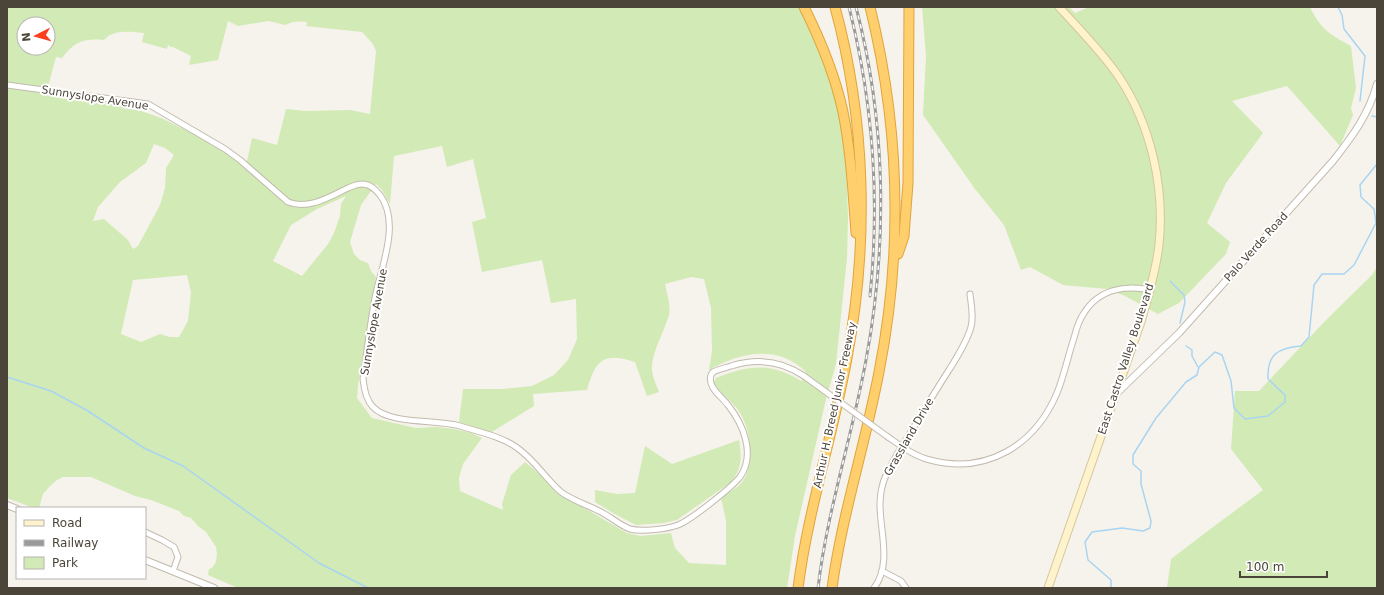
<svg xmlns="http://www.w3.org/2000/svg" width="1384" height="595" font-family="'DejaVu Sans',sans-serif">
<style>
.green{fill:#d2eab5;fill-rule:evenodd}
.lines{fill:none;stroke-linecap:round;stroke-linejoin:round}
.stream{stroke:#a9d4f2;stroke-width:1.5}
.minor-casing{stroke:#c2bbae;stroke-width:7}
.tertiary-casing{stroke:#c2bbae;stroke-width:8}
.secondary-casing{stroke:#d6c79b;stroke-width:9}
.motorway-casing{stroke:#e0a43c;stroke-width:11}
.minor{stroke:#fff;stroke-width:5}
.tertiary{stroke:#fff;stroke-width:6}
.secondary{stroke:#fff3cd;stroke-width:7}
.motorway{stroke:#ffcf6e;stroke-width:9}
.rail-casing{stroke:#9a9a9a;stroke-width:3}
.rail{stroke:#fff;stroke-width:1.5;stroke-dasharray:4.5;stroke-linecap:butt}
.minor-bridge-casing{stroke:#c2bbae;stroke-width:7;stroke-linecap:butt}
.minor-bridge{stroke:#fff;stroke-width:5}
.labels{text-anchor:middle;dominant-baseline:central;stroke-width:4;stroke-linejoin:round;paint-order:stroke}
.street-label{font-size:11px;fill:#4b4439;stroke:#fff}
</style>
<rect width="100%" height="100%" fill="#f6f3ec"/>
<g class="green">
<path d="M7 7H799L822 53 842 123 846 158 848 217 847 258 836 364 826 399 795 536 787 588H238L208 575 209 569 212 568 216 562 217 554 216 547 206 532 198 526 191 518 184 516 179 511 151 500 135 496 91 477H63L57 480 50 486 43 494 39 508H34L7 498ZM228 21 238 26 269 21 285 25C293 21 299 21 307 22L306 26 362 32 373 44 376 51 370 114 350 110 305 111 286 109 277 145 252 138 247 161H239L212 143 161 118 127 106 46 94 56 57 62 58C74 42 83 38 104 40 114 29 130 32 144 33L142 42 167 49 168 45 171 47H173L191 56 189 65 218 60ZM24 24H48V48H24ZM154 144 165 148 174 155 166 168 165 188 160 205 138 246 133 249 128 240 104 219 93 221 98 207 120 182 146 163ZM442 146 447 167 473 159 486 218 472 222 482 272 542 260 551 303 576 299 577 339 568 360 554 375 532 386 504 389H463L459 422 475 427 490 433 534 406 533 394 587 390C595 361 603 351 635 362L647 396 659 392C656 384 651 374 652 365 654 348 664 332 669 315 671 306 667 294 665 284L691 277 704 279 711 308 712 351 709 370C740 352 778 344 806 372L801 381C770 362 749 365 716 378L714 382C719 394 733 401 740 413 751 431 755 463 743 481 738 488 727 493 721 498L726 521V565L689 563 675 548 671 533 641 536 627 533 572 501 525 462 511 475 502 504 503 510 460 491 459 478 463 464 482 438 471 433 454 429 437 427 416 428 372 418 357 398 358 386 376 277 371 271 368 263 360 260 354 254 350 242 361 205 376 184 382 190 390 204 394 156ZM346 196 341 204 340 216 334 233 328 244 302 276 273 261 291 225 317 209ZM187 275 191 292 188 321 179 337H170L160 334 141 342 121 334 133 280Z"/>
<path d="M922 7H1069L1075 13 1089 7H1310C1320 29 1331 35 1351 46L1356 88 1351 108 1353 115 1340 146 1287 86 1232 101 1263 133 1226 183 1207 223 1230 242 1226 254 1179 303 1158 314 1125 296 1107 289 1063 285 1030 267 1021 270 1004 225 975 189 923 115 926 56Z"/>
<path d="M1377 267V588H1167L1171 559 1213 527 1263 490 1231 449 1235 391H1259L1327 319 1372 275Z"/>
<path d="M739 440C742 458 742 468 731 482L677 520 664 523 636 525 613 513 595 502V490L617 494 635 493 645 446 672 464Z"/>
</g>
<g class="lines">
<g class="stream">
<path d="M673 7H681"/>
<path d="M1338 7 1342 15 1344 29 1365 56 1360 101"/>
<path d="M1372 116 1377 117"/>
<path d="M1170 281 1184 295 1185 302 1180 323"/>
<path d="M1186 346 1192 350V356L1198 367"/>
<path d="M7 377 51 391 88 411 144 448 183 466 319 563 368 588"/>
<path d="M1111 588V580L1088 560 1085 542 1092 532 1122 528 1143 531 1150 528 1151 521 1141 484V471L1133 464V455L1156 418 1186 382 1197 375 1199 367 1215 352 1222 355 1231 381 1234 408 1245 419 1268 416 1285 402V395L1268 379C1267 354 1278 348 1301 346L1309 337 1314 285 1322 274H1344L1354 265 1376 223 1374 209 1361 197 1360 185 1377 164"/>
</g>
<defs>
<g id="minor">
<path d="M7 85 148 104 225 149 240 160 288 202C309 210 329 197 348 188 353 186 357 184 362 184 370 184 375 189 380 195 401 223 381 267 375 298 370 325 367 352 363 379 364 389 366 400 373 407 390 425 437 419 460 426 479 432 500 436 516 447 534 459 545 478 561 492 572 500 587 505 599 511 610 516 619 525 630 529 642 532 667 529 678 525 691 520 731 488 740 477 756 454 743 424 728 405 721 396 707 387 711 375L713 372C719 369 725 368 731 366 757 358 782 361 804 376"/>
<path d="M888 437C901 446 914 456 930 460 987 475 1035 445 1057 393 1064 376 1068 356 1074 338 1076 330 1079 320 1084 313 1099 289 1125 285 1151 290"/>
<path d="M145 532 162 540 174 547 178 557 173 571"/>
<path d="M882 571 901 581 906 588"/>
<path d="M874 588C892 564 880 532 880 505 880 495 882 484 886 475 893 459 903 445 912 430 924 410 936 390 949 370 957 357 967 342 971 327 974 316 971 304 970 294"/>
</g>
<g id="tertiary">
<path d="M1115 395 1179 333 1333 161C1352 137 1369 114 1377 84"/>
<path d="M7 505 17 509"/>
<path d="M145 560 214 588"/>
</g>
<path id="secondary" d="M1048 588 1141 322C1148 297 1156 271 1159 245 1165 187 1151 125 1119 77 1102 52 1079 29 1059 7"/>
<g id="motorway">
<path d="M804 7C821 41 835 75 843 112 851 152 853 193 856 233"/>
<path d="M898 254 904 236 908 183 909 7"/>
<path d="M798 588C808 510 833 435 847 358 869 242 866 121 835 7"/>
<path d="M832 588C842 515 865 445 879 372 903 250 900 128 870 7"/>
</g>
</defs>
<use href="#minor" class="minor-casing"/>
<use href="#tertiary" class="tertiary-casing"/>
<use href="#secondary" class="secondary-casing"/>
<use href="#motorway" class="motorway-casing"/>
<use href="#minor" class="minor"/>
<use href="#tertiary" class="tertiary"/>
<use href="#secondary" class="secondary"/>
<use href="#motorway" class="motorway"/>
<defs>
<g id="rail">
<path d="M849 7C873 102 880 199 870 296"/>
<path d="M818 588C827 511 852 437 866 360 888 243 886 122 856 7"/>
</g>
</defs>
<use href="#rail" class="rail-casing"/>
<use href="#rail" class="rail"/>
<defs>
<path id="minor-bridge" d="M804 376 888 437"/>
</defs>
<use href="#minor-bridge" class="minor-bridge-casing"/>
<use href="#minor-bridge" class="minor-bridge"/>
</g>
<g class="labels">
<g class="street-label">
<text transform="translate(95 98) rotate(9)">Sunnyslope Avenue</text>
<text transform="translate(1256 247) rotate(-48)">Palo Verde Road</text>
<text transform="translate(374 322) rotate(-80)">Sunnyslope Avenue</text>
<text transform="translate(1126 359) rotate(-72)">East Castro Valley Boulevard</text>
<text transform="translate(835 405) rotate(-78)">Arthur H. Breed Junior Freeway</text>
<text transform="translate(909 437) rotate(-60)">Grassland Drive</text>
</g>
</g>
<rect width="1384" height="595" fill="none" stroke="#4b4439" stroke-width="16"/>
<rect x="16" y="507" width="130" height="72" fill="#ffffff" stroke="#b7b4b0"/>
<rect x="24" y="520" width="20" height="6" fill="#fff3cd" stroke="#b7b4b0"/>
<text x="52" y="527" font-size="12" fill="#4b4439">Road</text>
<rect x="24" y="540" width="20" height="6" fill="#9a9a9a" stroke="#b7b4b0"/>
<text x="52" y="547" font-size="12" fill="#4b4439">Railway</text>
<rect x="24" y="557" width="20" height="12" fill="#d2eab5" stroke="#b7b4b0"/>
<text x="52" y="567" font-size="12" fill="#4b4439">Park</text>
<g transform="translate(36 36) rotate(264)"><circle r="19" fill="#ffffff" stroke="#b7b4b0"/>
<path d="M0-3L7 15L0 10L-7 15Z" fill="#fc3f1d"/>
<text y="-6" font-size="11" font-weight="bold" text-anchor="middle" fill="#4b4439">N</text>
</g>
<path d="M1240 571v6h87v-6" fill="none" stroke="#4b4439" stroke-width="2"/>
<text x="1246" y="571" font-size="12" fill="#4b4439" stroke="#ffffff" stroke-width="3" paint-order="stroke">100 m</text>
</svg>
